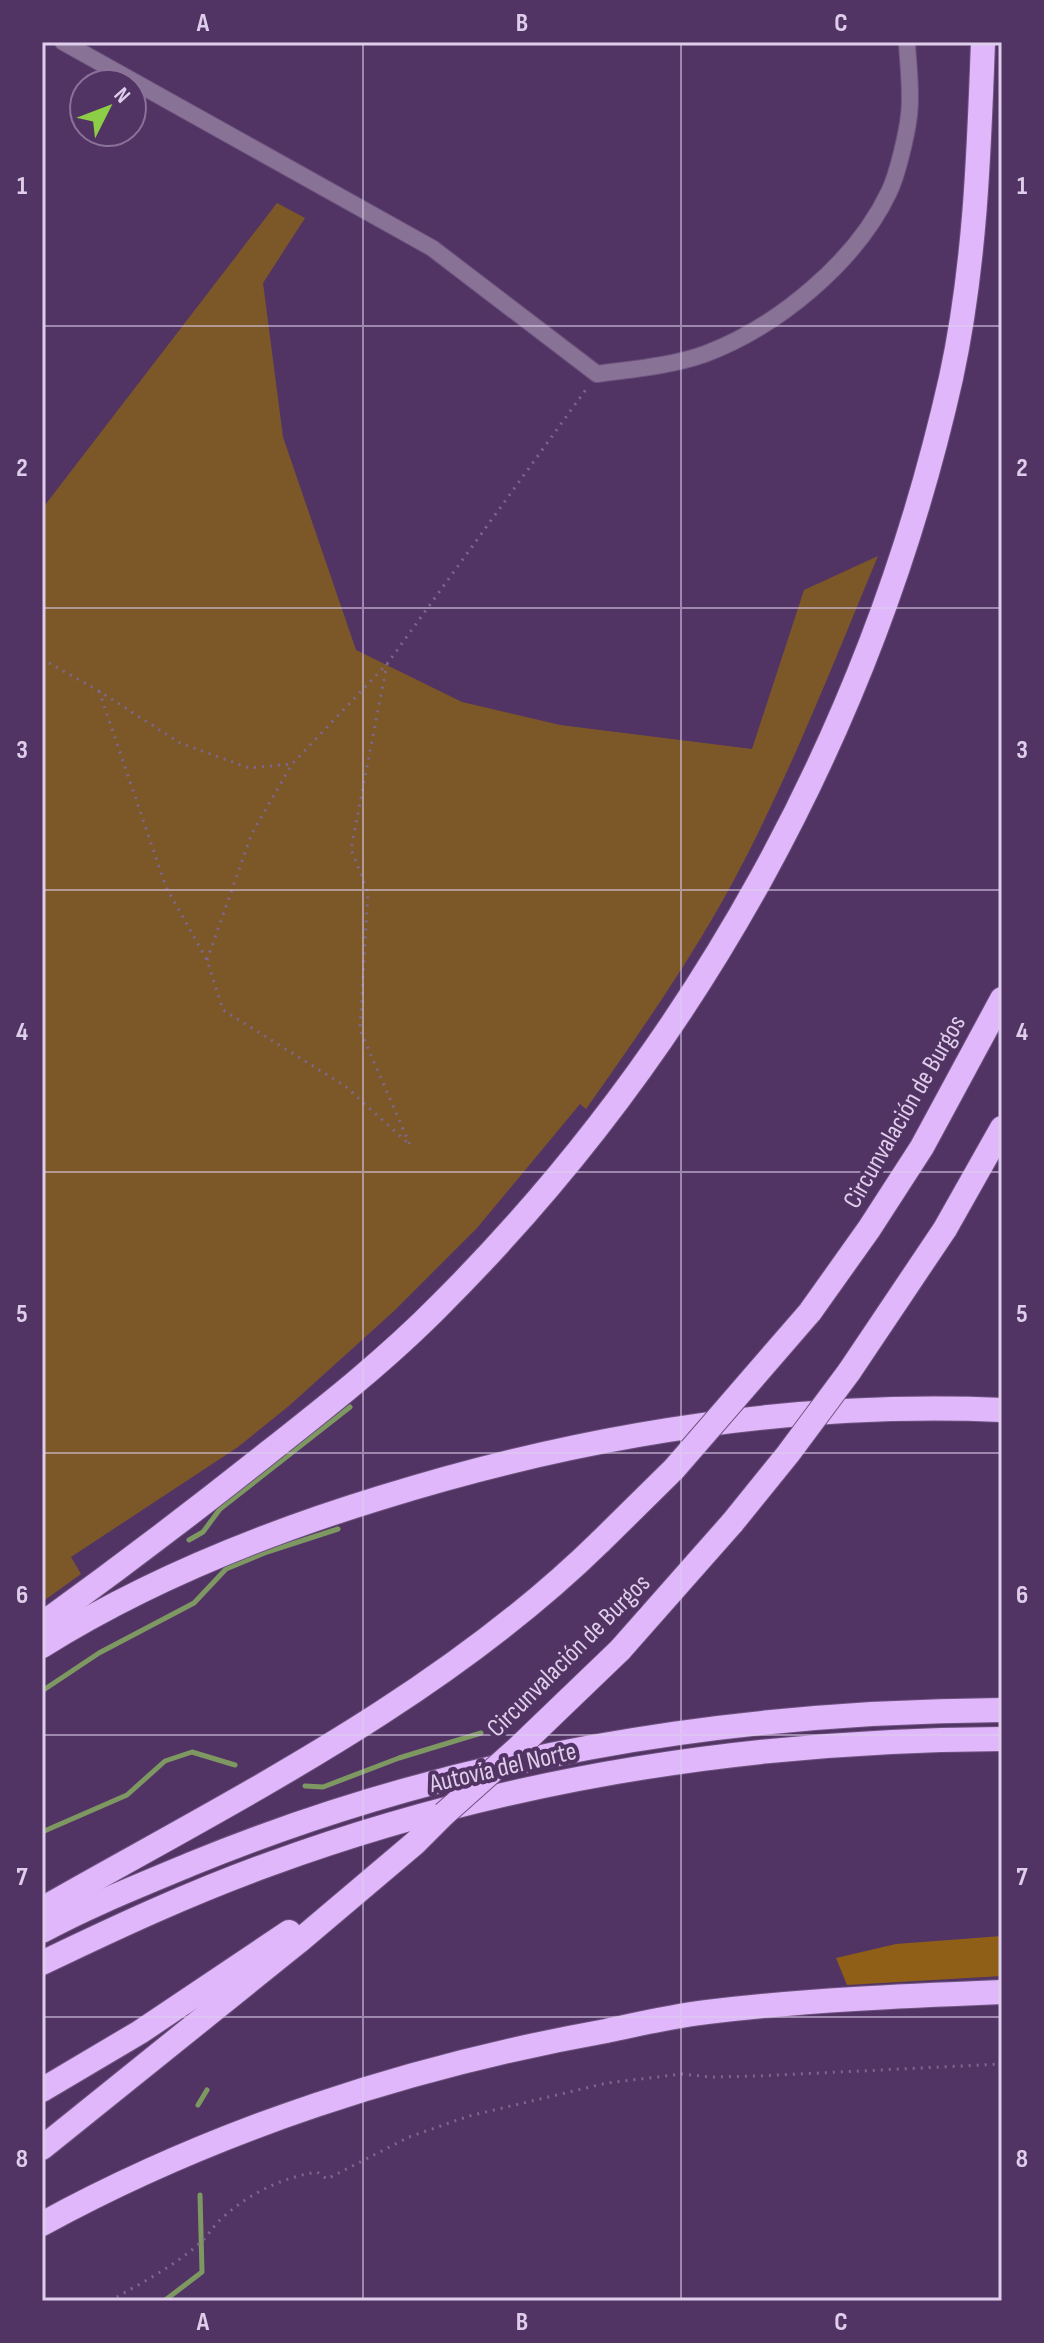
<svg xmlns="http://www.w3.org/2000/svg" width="1044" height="2343" font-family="'Sofia Sans Condensed',sans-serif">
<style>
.green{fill:#7c5829}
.forest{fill:#8f5f18}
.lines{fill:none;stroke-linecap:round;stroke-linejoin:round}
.stream{stroke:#7e9862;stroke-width:5}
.street-casing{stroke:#6e537f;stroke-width:18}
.highway-casing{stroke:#6e537f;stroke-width:26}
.path{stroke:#7f658f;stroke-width:3;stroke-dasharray:2 6;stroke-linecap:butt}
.street{stroke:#887396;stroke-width:16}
.highway{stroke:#e1b7fb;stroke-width:24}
.highway-bridge-casing{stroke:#6e537f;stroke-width:26;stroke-linecap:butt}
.highway-bridge{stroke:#e1b7fb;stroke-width:24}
.grid{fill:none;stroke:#dfceeb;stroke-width:2;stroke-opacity:0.55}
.labels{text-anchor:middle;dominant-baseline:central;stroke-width:8;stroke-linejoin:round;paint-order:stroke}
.street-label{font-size:26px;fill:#dfceeb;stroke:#523464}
.neatline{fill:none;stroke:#dfceeb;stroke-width:3}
.grid-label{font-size:26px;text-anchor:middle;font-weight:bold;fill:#dfceeb}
</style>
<rect width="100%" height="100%" fill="#523464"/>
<path class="green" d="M277 203 305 218 263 283 283 437 356 650 462 702 560 725 752 749 804 590 878 556C836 657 796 759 746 857 701 946 643 1028 586 1109L580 1104 477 1228 394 1311 290 1405 238 1447 71 1557 81 1574 42 1602V509Z"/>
<path class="forest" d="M1002 1936V1976L847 1985 836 1958 896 1944Z"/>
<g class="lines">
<g class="stream">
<path d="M189 1540 203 1532 220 1509 350 1407"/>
<path d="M42 1691 99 1653 194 1603 226 1569 267 1552 338 1529"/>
<path d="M305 1786 323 1787 399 1758 481 1733"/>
<path d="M42 1832 127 1795 165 1761 192 1752 235 1765"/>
<path d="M198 2105 207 2090"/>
<path d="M164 2301 202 2272 200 2195"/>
</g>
<defs>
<path id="street" d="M63 42 432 248 597 374C633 369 671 366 705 354 777 327 856 262 889 192 897 176 907 134 909 115 912 92 908 66 907 42"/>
<g id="highway">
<path d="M810 1312 869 1229 922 1147 1002 999"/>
<path d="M849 1372 945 1229 1002 1128"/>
<path d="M42 1624C118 1569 192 1513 265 1455 326 1407 387 1359 441 1304 695 1050 872 729 951 378 975 268 979 154 983 42"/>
<path d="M42 1646C146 1581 263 1534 380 1498 582 1435 790 1401 1002 1410"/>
<path d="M620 1650 733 1522"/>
<path d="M42 1909C235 1799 441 1698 601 1541"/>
<path d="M42 1931C90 1905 141 1885 191 1864 452 1757 721 1712 1002 1710"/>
<path d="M42 1963C117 1927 192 1892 270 1864 505 1778 753 1740 1002 1739"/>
<path d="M42 2090 140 2032 289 1932"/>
<path d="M42 2148 298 1942 415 1843 444 1814"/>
<path d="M42 2224C216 2129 411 2066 606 2031 639 2024 673 2016 707 2012 805 2000 903 1996 1002 1992"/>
</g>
</defs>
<use href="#street" class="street-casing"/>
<use href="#highway" class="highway-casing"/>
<g class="path">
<path d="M42 659 99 691 180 743 249 768 292 764 387 664 587 388"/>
<path d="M99 691 166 887 207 960 223 1010 345 1086 410 1145 360 1030 368 892 351 849 387 664"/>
<path d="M207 960 252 833 292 764"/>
<path d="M110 2301C141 2283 177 2265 203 2240 209 2234 213 2227 219 2221 246 2195 280 2178 317 2172L327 2179 409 2137 469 2116 607 2083 682 2074 710 2077 759 2076 1002 2064"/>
</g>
<use href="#street" class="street"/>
<use href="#highway" class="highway"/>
<defs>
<g id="highway-bridge">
<path d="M733 1522 788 1454 849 1372"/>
<path d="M601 1541 674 1469 810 1312"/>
<path d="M444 1814 518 1748 620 1650"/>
</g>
</defs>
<use href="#highway-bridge" class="highway-bridge-casing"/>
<use href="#highway-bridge" class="highway-bridge"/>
</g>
<path class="grid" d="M363 42V2301M681 42V2301M42 326H1002M42 608H1002M42 890H1002M42 1172H1002M42 1453H1002M42 1735H1002M42 2017H1002"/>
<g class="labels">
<g class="street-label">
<text transform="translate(905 1112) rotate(-60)">Circunvalación de Burgos</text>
<text transform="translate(569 1656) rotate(-45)">Circunvalación de Burgos</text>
<text transform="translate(503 1768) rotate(-13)">Autovía del Norte</text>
</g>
</g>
<rect width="1044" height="2343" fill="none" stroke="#523464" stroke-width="88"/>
<g transform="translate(108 108) rotate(48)"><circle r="38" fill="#523464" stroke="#8a729a" stroke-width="2"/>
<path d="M0-6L14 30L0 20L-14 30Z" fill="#8cce45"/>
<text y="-12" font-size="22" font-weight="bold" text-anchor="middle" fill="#dfceeb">N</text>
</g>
<rect x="44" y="44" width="956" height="2255" class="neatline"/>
<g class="grid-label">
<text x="203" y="31">A</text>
<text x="522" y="31">B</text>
<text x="841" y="31">C</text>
<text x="22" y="194">1</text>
<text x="1022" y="194">1</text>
<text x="22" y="476">2</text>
<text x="1022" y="476">2</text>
<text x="22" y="758">3</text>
<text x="1022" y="758">3</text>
<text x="22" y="1040">4</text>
<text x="1022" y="1040">4</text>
<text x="22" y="1322">5</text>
<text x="1022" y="1322">5</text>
<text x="22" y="1603">6</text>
<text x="1022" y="1603">6</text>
<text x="22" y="1885">7</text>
<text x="1022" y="1885">7</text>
<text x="22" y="2167">8</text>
<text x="1022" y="2167">8</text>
<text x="203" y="2330">A</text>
<text x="522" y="2330">B</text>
<text x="841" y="2330">C</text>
</g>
</svg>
